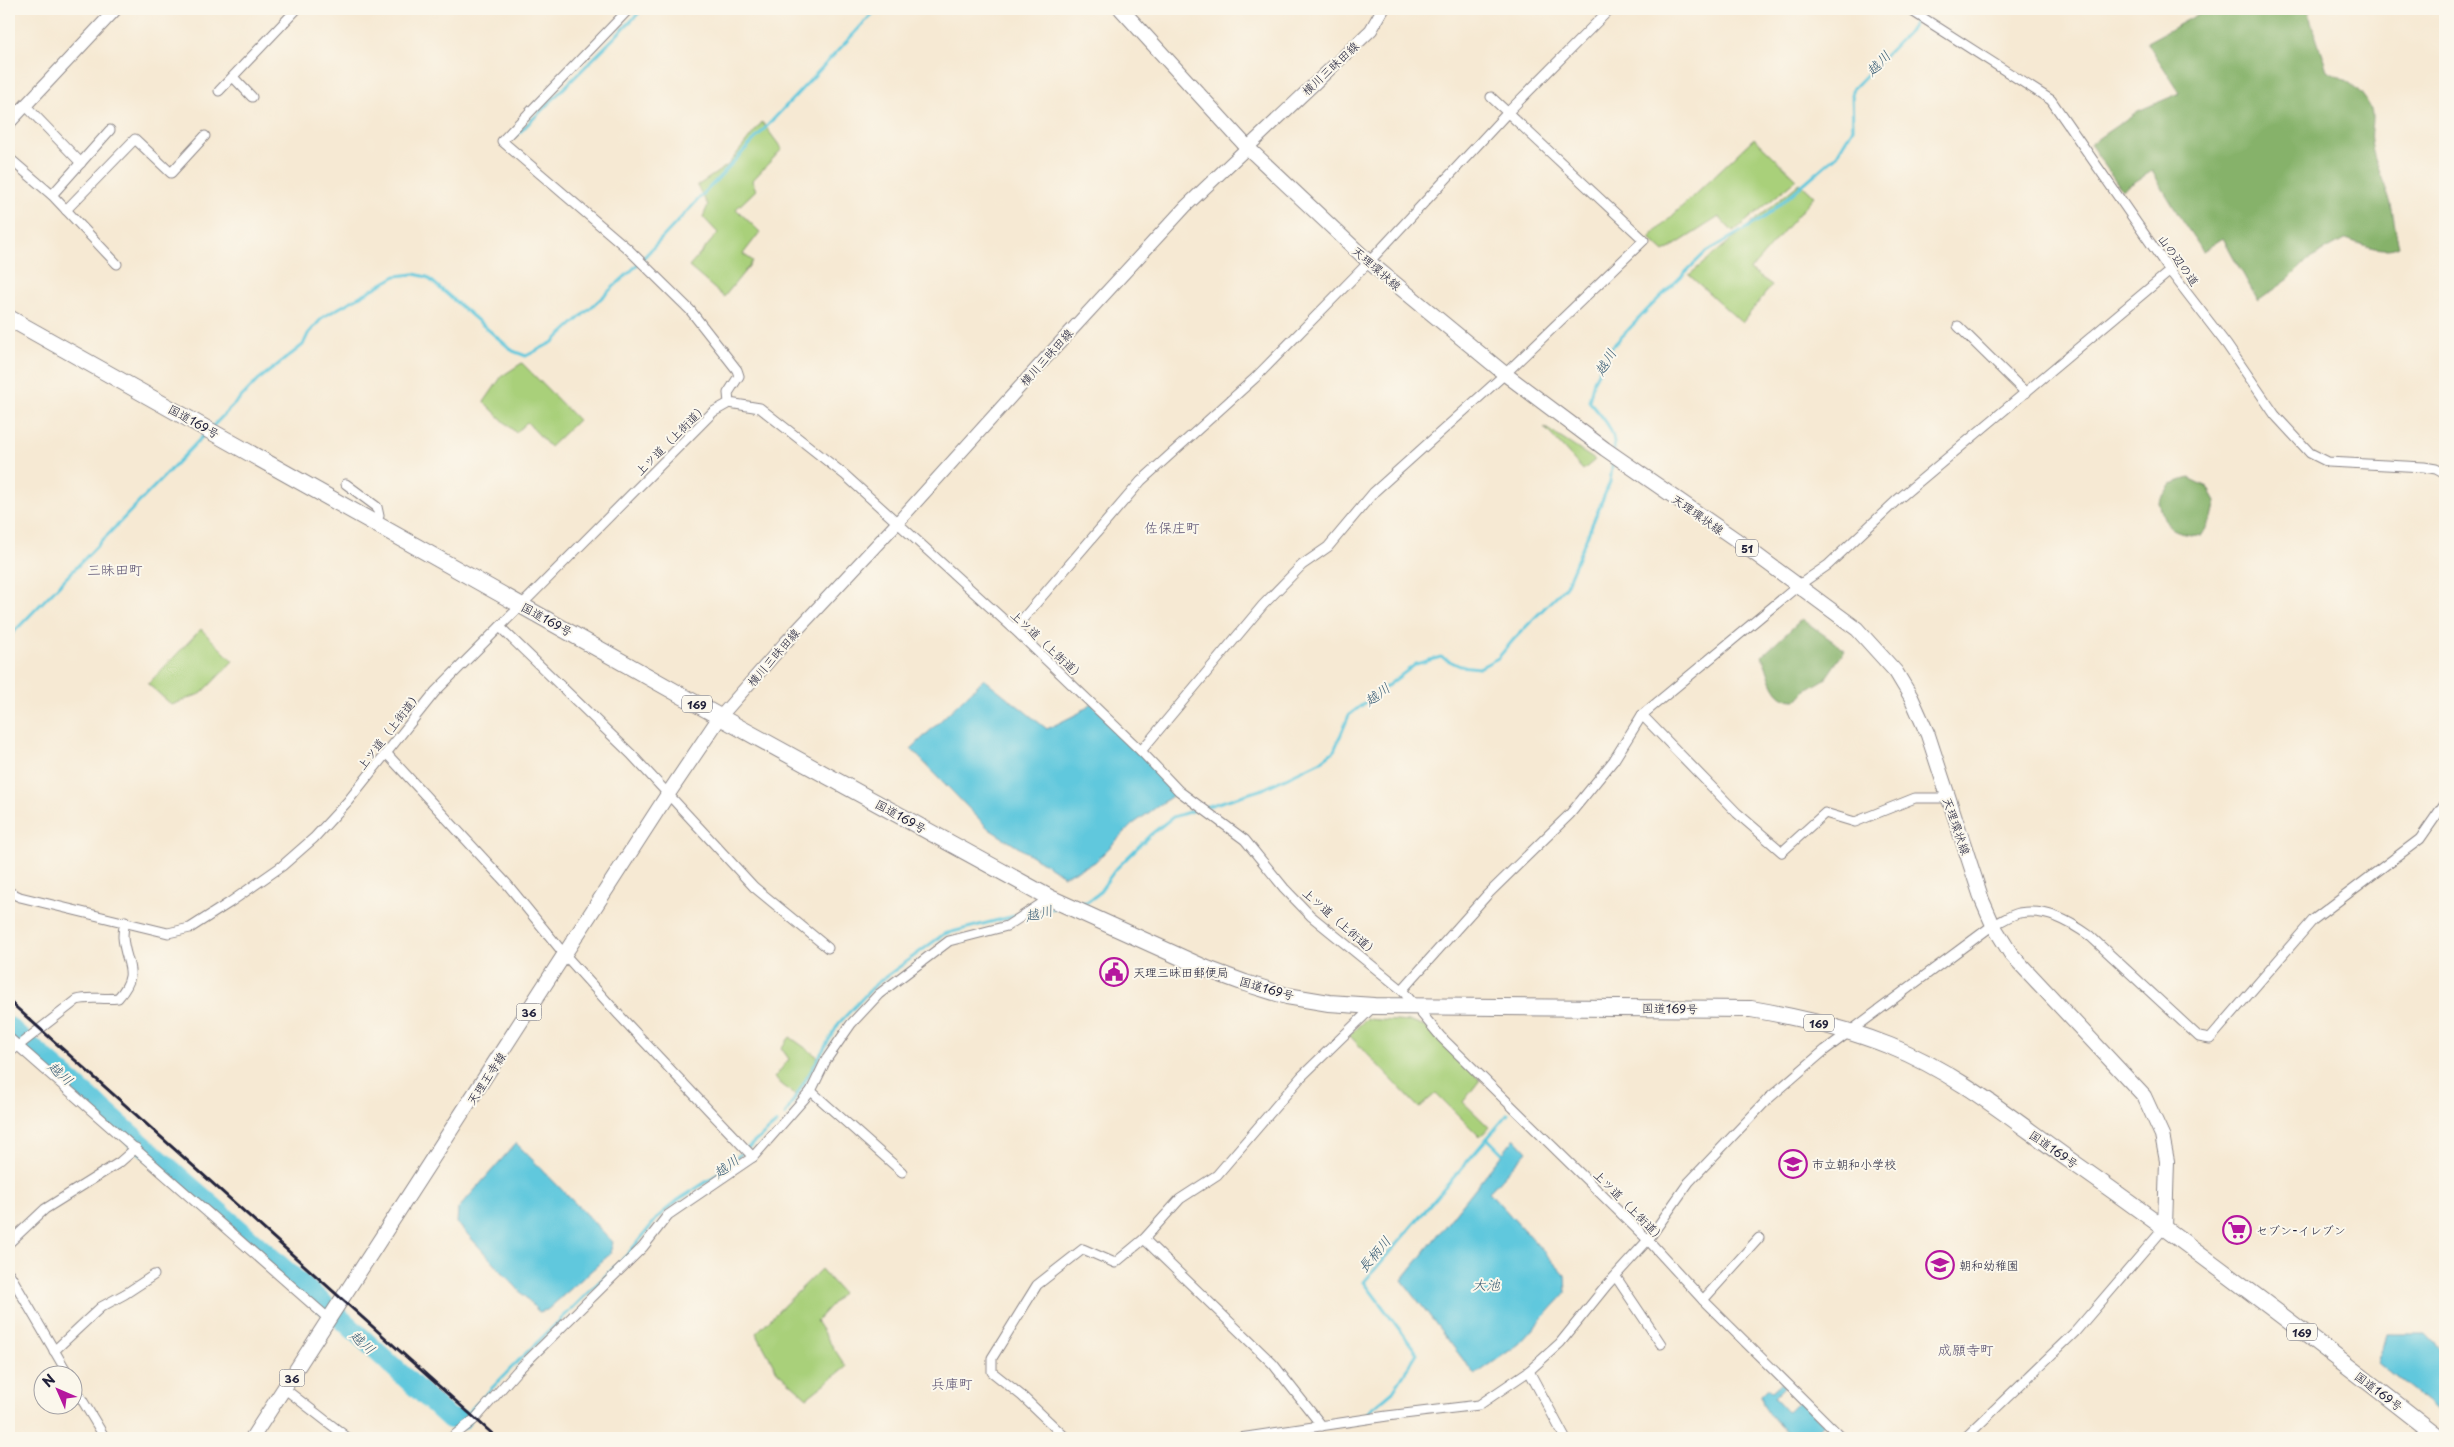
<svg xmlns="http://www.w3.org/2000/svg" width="2454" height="1447" font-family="'Playpen Sans','Klee One',sans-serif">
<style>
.green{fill:#a9d07a;stroke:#66795a}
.forest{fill:#86b26a;stroke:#546a52}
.water{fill:#60c8dd;stroke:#41758c}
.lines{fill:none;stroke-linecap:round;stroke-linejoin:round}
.stream{stroke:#60c8dd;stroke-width:3}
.river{stroke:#60c8dd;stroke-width:20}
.street-casing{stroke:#8c8687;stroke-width:11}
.secondary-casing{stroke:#8c8687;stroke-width:14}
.primary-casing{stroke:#8c8687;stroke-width:16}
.highway-casing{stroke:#8c8687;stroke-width:18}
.street{stroke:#fff;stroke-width:9}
.secondary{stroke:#fff;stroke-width:12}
.primary{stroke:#fff;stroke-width:14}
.highway{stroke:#fff;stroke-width:16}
.rail{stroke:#22223b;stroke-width:3}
.labels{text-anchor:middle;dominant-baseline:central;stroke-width:4;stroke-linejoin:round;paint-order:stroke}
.shield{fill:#fbf7ec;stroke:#636270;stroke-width:1}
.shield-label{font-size:11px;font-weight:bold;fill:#22223b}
.street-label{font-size:12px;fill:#22223b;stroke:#fbf7ec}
.poi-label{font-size:12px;fill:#22223b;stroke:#fbf7ec;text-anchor:start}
.water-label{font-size:14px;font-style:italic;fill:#385c74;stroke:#fbf7ec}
.neighbourhood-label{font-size:14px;fill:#5e5574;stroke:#fbf7ec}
</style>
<rect width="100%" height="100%" fill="#fbf7ec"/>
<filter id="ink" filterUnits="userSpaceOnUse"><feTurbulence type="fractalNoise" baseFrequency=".02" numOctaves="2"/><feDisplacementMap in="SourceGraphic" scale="10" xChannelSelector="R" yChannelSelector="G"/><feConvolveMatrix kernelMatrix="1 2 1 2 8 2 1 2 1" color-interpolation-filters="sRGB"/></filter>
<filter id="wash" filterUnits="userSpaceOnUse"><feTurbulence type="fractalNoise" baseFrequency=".0096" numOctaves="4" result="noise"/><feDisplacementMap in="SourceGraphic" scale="20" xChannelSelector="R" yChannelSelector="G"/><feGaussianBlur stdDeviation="1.12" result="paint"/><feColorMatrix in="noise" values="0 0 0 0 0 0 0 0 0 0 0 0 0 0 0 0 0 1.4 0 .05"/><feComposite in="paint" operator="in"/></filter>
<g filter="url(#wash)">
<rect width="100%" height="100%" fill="#f6e9d3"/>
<g class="green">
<path d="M762 122 782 149 752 181 756 190 736 209 760 232 743 254 753 261 724 297 689 267 718 233 703 217 708 205 697 186 728 165Z"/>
<path d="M1754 138 1797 179 1733 232 1719 217 1664 252 1649 238Z"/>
<path d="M1800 183 1814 196 1750 270 1772 285 1742 323 1689 275Z"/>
<path d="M522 363 578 420 550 447 527 422 516 433 484 402 502 376Z"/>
<path d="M1544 427 1595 460 1583 470Z"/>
<path d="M201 629 233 661 202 693 172 705 148 684Z"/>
<path d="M1366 1019 1411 1022 1425 1027 1480 1080 1463 1102 1489 1127 1480 1137 1436 1093 1419 1108 1349 1035Z"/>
<path d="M790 1037 818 1057 796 1096 774 1078 789 1059 781 1048Z"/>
<path d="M821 1269 842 1293 816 1321 846 1367 807 1398 777 1371 756 1333Z"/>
</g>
<g class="forest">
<path d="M2208 9H2309L2311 22 2327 70C2345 79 2361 88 2370 107 2375 118 2369 130 2371 141 2374 162 2385 183 2391 204 2394 218 2395 232 2399 246 2384 254 2361 244 2346 239L2308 260 2289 279 2258 301 2223 238 2203 251 2181 219 2152 171 2122 190 2090 144 2138 111 2180 93 2147 42Z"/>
<path d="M2189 478 2208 487 2216 501 2212 518 2202 535C2174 532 2166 532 2159 502L2171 484Z"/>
<path d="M1802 619 1845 650 1825 679 1805 691 1797 700C1771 701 1771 675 1762 656Z"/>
</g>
<g class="water">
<path d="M984 679 1047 729 1079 713 1091 703 1179 791 1133 824 1095 862 1064 876 989 829 911 749Z"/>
<path d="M1515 1138 1527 1151 1489 1192 1565 1275 1566 1293 1519 1344 1475 1375 1402 1280Z"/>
<path d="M516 1143 613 1242 610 1254 547 1310 539 1312 457 1223 458 1209Z"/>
<path d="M2386 1334H2426L2445 1354V1410L2437 1411 2378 1363Z"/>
<path d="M1781 1383 1785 1386 1774 1397 1788 1412 1799 1401 1824 1424 1812 1436 1813 1438H1791L1769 1414 1763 1405 1761 1395 1768 1388 1772 1391Z"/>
</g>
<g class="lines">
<g class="stream">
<path d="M515 137 643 9"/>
<path d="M213 426 258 380 303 345 308 334 323 317 396 276 414 274 427 277 513 351 526 356 553 342 632 270 877 9"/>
<path d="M1614 450C1616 429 1601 416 1589 401L1594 380 1612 347 1646 311 1705 253 1765 217 1837 155 1853 128 1852 90 1912 28 1919 9"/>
<path d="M9 637 205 434"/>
<path d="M1078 903 1087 902 1098 894 1115 870 1150 835 1173 817 1263 789 1321 761 1334 751 1349 715 1416 664 1441 657 1460 666 1479 668 1498 658 1514 639 1566 586 1610 482 1613 459"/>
<path d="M1036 911 1055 908"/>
<path d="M785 1115 839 1023 876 984 944 934 1018 915"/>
<path d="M1487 1138 1504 1155"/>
<path d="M1368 1412 1393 1391 1417 1353 1364 1282 1508 1114"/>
<path d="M461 1420 520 1359 627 1255 659 1216 678 1200 712 1178 777 1123"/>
</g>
<path class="river" d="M9 1027 348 1325 450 1419 461 1420"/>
</g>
</g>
<g filter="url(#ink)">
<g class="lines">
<defs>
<g id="street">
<path d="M629 9 502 141 628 249 690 310 737 370 739 376 728 393 729 403 760 408 845 475 1014 629 1141 751 1179 791 1245 840 1284 888 1311 916 1402 990 1441 1037 1648 1240 1703 1300 1842 1438"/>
<path d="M1909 9 2051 100 2170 271 2227 345 2275 415 2310 453 2328 462 2424 467 2436 469 2445 474"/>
<path d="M233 77 252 97"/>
<path d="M219 91 297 9"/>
<path d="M25 105 81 163"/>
<path d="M9 158 52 195 117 264"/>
<path d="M52 195 110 130"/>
<path d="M66 210 135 139 171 173 205 136"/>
<path d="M1958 326 2026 393"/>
<path d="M346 484 377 507 379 516 375 523"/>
<path d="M500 627 631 754 754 887 828 948"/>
<path d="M1014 629 1141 481 1255 378 1369 262 1510 110 1610 9"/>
<path d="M1642 715 1737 813 1782 852 1825 813 1855 822 1915 798H1947"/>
<path d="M1141 751 1263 605 1302 565 1328 547 1374 492 1505 374 1644 240 1491 97"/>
<path d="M387 754 507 884 565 955 619 1015 753 1157"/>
<path d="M9 892 20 897 168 933 190 928 229 903 282 866 314 838 348 801 435 692 713 412 729 403"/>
<path d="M1402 990 1487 895 1570 814 1614 760 1642 715 1799 585 1828 565 1896 501 2170 271"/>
<path d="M9 1038 329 1319"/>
<path d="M9 1053 77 1000C90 996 104 1000 118 998 141 972 125 965 123 937 123 932 124 926 125 921"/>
<path d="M811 1091 902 1172"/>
<path d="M1144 1239 1273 1364 1322 1426"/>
<path d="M9 1243 45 1209 120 1162 136 1148"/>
<path d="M9 1273 68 1374"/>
<path d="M1616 1277 1661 1344"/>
<path d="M1703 1300 1759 1238"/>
<path d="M54 1351 101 1307 125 1294 154 1275"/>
<path d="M1529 1371 1565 1438"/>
<path d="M72 1383 105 1438"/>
<path d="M285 1389 348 1438"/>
<path d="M451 1438 475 1419 517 1371 643 1247 668 1215 753 1157 811 1091 826 1060 851 1024 879 994 949 941 1007 926 1050 898"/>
<path d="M1066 1438 1022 1396 992 1372V1358L1037 1285 1083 1249 1115 1263 1144 1239 1180 1199 1217 1175 1301 1077 1374 1006"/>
<path d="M1240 1438 1387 1416 1479 1405 1529 1371 1560 1343 1607 1285 1648 1240 1689 1182 1768 1099 1825 1050 1993 925C2001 922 2010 915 2019 913 2046 908 2069 921 2090 936L2199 1037 2210 1039 2313 920 2420 839 2445 803"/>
<path d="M1965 1438 2075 1332 2165 1227"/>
<path d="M2416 1438 2429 1430"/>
</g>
<g id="secondary">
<path d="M9 123 116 9"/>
<path d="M720 717 785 643 898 522 1044 360 1186 206 1371 30 1383 9"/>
</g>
<g id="primary">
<path d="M1121 9 1247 147 1369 262 1505 374 1605 449 1735 539 1857 629 1896 672 1911 697 1928 735 1982 900 1993 925 2011 954 2144 1096 2162 1135 2167 1161 2165 1227"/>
<path d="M252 1438 668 794 720 717"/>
</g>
<path id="highway" d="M9 318 720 717 1050 898 1207 969 1245 983 1287 996 1329 1003 1374 1006 1751 1009C1798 1017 1845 1028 1890 1046 1956 1072 2013 1120 2071 1161 2197 1249 2319 1343 2440 1438"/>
</defs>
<use href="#street" class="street-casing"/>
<use href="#secondary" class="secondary-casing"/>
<use href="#primary" class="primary-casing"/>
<use href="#highway" class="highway-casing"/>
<use href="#street" class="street"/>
<use href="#secondary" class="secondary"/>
<use href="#primary" class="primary"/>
<use href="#highway" class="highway"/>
<path class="rail" d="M9 1001 497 1438"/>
</g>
</g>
<defs>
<symbol id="civic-ring" viewBox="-11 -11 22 22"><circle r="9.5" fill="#fbf7ec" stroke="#b5179e" stroke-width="1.5"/><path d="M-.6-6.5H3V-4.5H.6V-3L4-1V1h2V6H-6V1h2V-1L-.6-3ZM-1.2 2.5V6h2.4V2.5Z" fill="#b5179e"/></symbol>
<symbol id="school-ring" viewBox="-11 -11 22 22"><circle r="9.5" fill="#fbf7ec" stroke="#b5179e" stroke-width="1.5"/><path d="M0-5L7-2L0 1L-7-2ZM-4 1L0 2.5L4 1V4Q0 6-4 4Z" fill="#b5179e"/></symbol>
<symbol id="supermarket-ring" viewBox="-11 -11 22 22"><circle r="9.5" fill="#fbf7ec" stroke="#b5179e" stroke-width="1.5"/><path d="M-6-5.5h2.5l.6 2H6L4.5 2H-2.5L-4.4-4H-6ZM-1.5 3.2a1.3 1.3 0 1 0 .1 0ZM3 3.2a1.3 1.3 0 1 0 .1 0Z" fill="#b5179e"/></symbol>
</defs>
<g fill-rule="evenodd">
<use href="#civic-ring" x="1098" y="956" width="32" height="32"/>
<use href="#school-ring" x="1777" y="1148" width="32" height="32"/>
<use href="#supermarket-ring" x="2221" y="1214" width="32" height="32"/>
<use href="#school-ring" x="1924" y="1249" width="32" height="32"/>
</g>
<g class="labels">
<g class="shield">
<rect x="1736" y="539.5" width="22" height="17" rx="4"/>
<rect x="682" y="695.5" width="30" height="17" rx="4"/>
<rect x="516.5" y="1003.5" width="25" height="17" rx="4"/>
<rect x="1804" y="1014.5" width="30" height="17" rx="4"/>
<rect x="2287" y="1323.5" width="30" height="17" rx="4"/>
<rect x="279.5" y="1369.5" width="25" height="17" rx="4"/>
</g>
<g class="shield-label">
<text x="1747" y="548">51</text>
<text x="697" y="704">169</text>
<text x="529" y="1012">36</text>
<text x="1819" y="1023">169</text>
<text x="2302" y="1332">169</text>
<text x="292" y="1378">36</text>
</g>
<g class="street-label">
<text transform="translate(1330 68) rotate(-43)">横川三昧田線</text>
<text transform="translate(2179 260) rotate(54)">山の辺の道</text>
<text transform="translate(1377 268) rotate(41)">天理環状線</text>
<text transform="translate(1046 357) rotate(-48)">横川三昧田線</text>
<text transform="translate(194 421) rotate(29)">国道169号</text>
<text transform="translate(671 439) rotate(-45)">上ツ道（上街道）</text>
<text transform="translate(1698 514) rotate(35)">天理環状線</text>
<text transform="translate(547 619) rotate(29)">国道169号</text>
<text transform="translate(1048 645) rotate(43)">上ツ道（上街道）</text>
<text transform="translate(773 657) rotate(-49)">横川三昧田線</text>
<text transform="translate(389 730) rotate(-52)">上ツ道（上街道）</text>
<text transform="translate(901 816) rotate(29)">国道169号</text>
<text transform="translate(1957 826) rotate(71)">天理環状線</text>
<text transform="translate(1341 922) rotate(41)">上ツ道（上街道）</text>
<text transform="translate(1267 988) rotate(16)">国道169号</text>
<text transform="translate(1670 1008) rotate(1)">国道169号</text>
<text transform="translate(486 1078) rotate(-57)">天理王寺線</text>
<text transform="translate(2054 1149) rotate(35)">国道169号</text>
<text transform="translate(1630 1206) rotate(45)">上ツ道（上街道）</text>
<text transform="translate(2379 1391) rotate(37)">国道169号</text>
</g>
<g class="poi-label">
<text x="1133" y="972">天理三昧田郵便局</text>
<text x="1812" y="1164">市立朝和小学校</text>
<text x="2256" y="1230">セブン-イレブン</text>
<text x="1959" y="1265">朝和幼稚園</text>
</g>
<g class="water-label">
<text transform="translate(1878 63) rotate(-46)">越川</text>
<text transform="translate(1605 362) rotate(-59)">越川</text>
<text transform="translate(1377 694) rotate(-37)">越川</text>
<text transform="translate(1039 913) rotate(-13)">越川</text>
<text transform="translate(61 1073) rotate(42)">越川</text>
<text transform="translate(726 1166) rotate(-37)">越川</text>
<text transform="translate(1374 1254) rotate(-50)">長柄川</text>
<text x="1486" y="1284">大池</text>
<text transform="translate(363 1342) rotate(42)">越川</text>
</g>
<g class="neighbourhood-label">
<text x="1172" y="527">佐保庄町</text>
<text x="115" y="569">三昧田町</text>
<text x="1966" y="1349">成願寺町</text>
<text x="952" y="1383">兵庫町</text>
</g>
</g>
<rect width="2454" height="1447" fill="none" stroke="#fbf7ec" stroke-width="30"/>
<g transform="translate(58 1390) rotate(315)"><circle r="24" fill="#fbf7ec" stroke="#a4a2a5"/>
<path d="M0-4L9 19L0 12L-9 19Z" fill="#b5179e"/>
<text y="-8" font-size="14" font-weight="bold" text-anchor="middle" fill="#22223b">N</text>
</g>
</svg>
